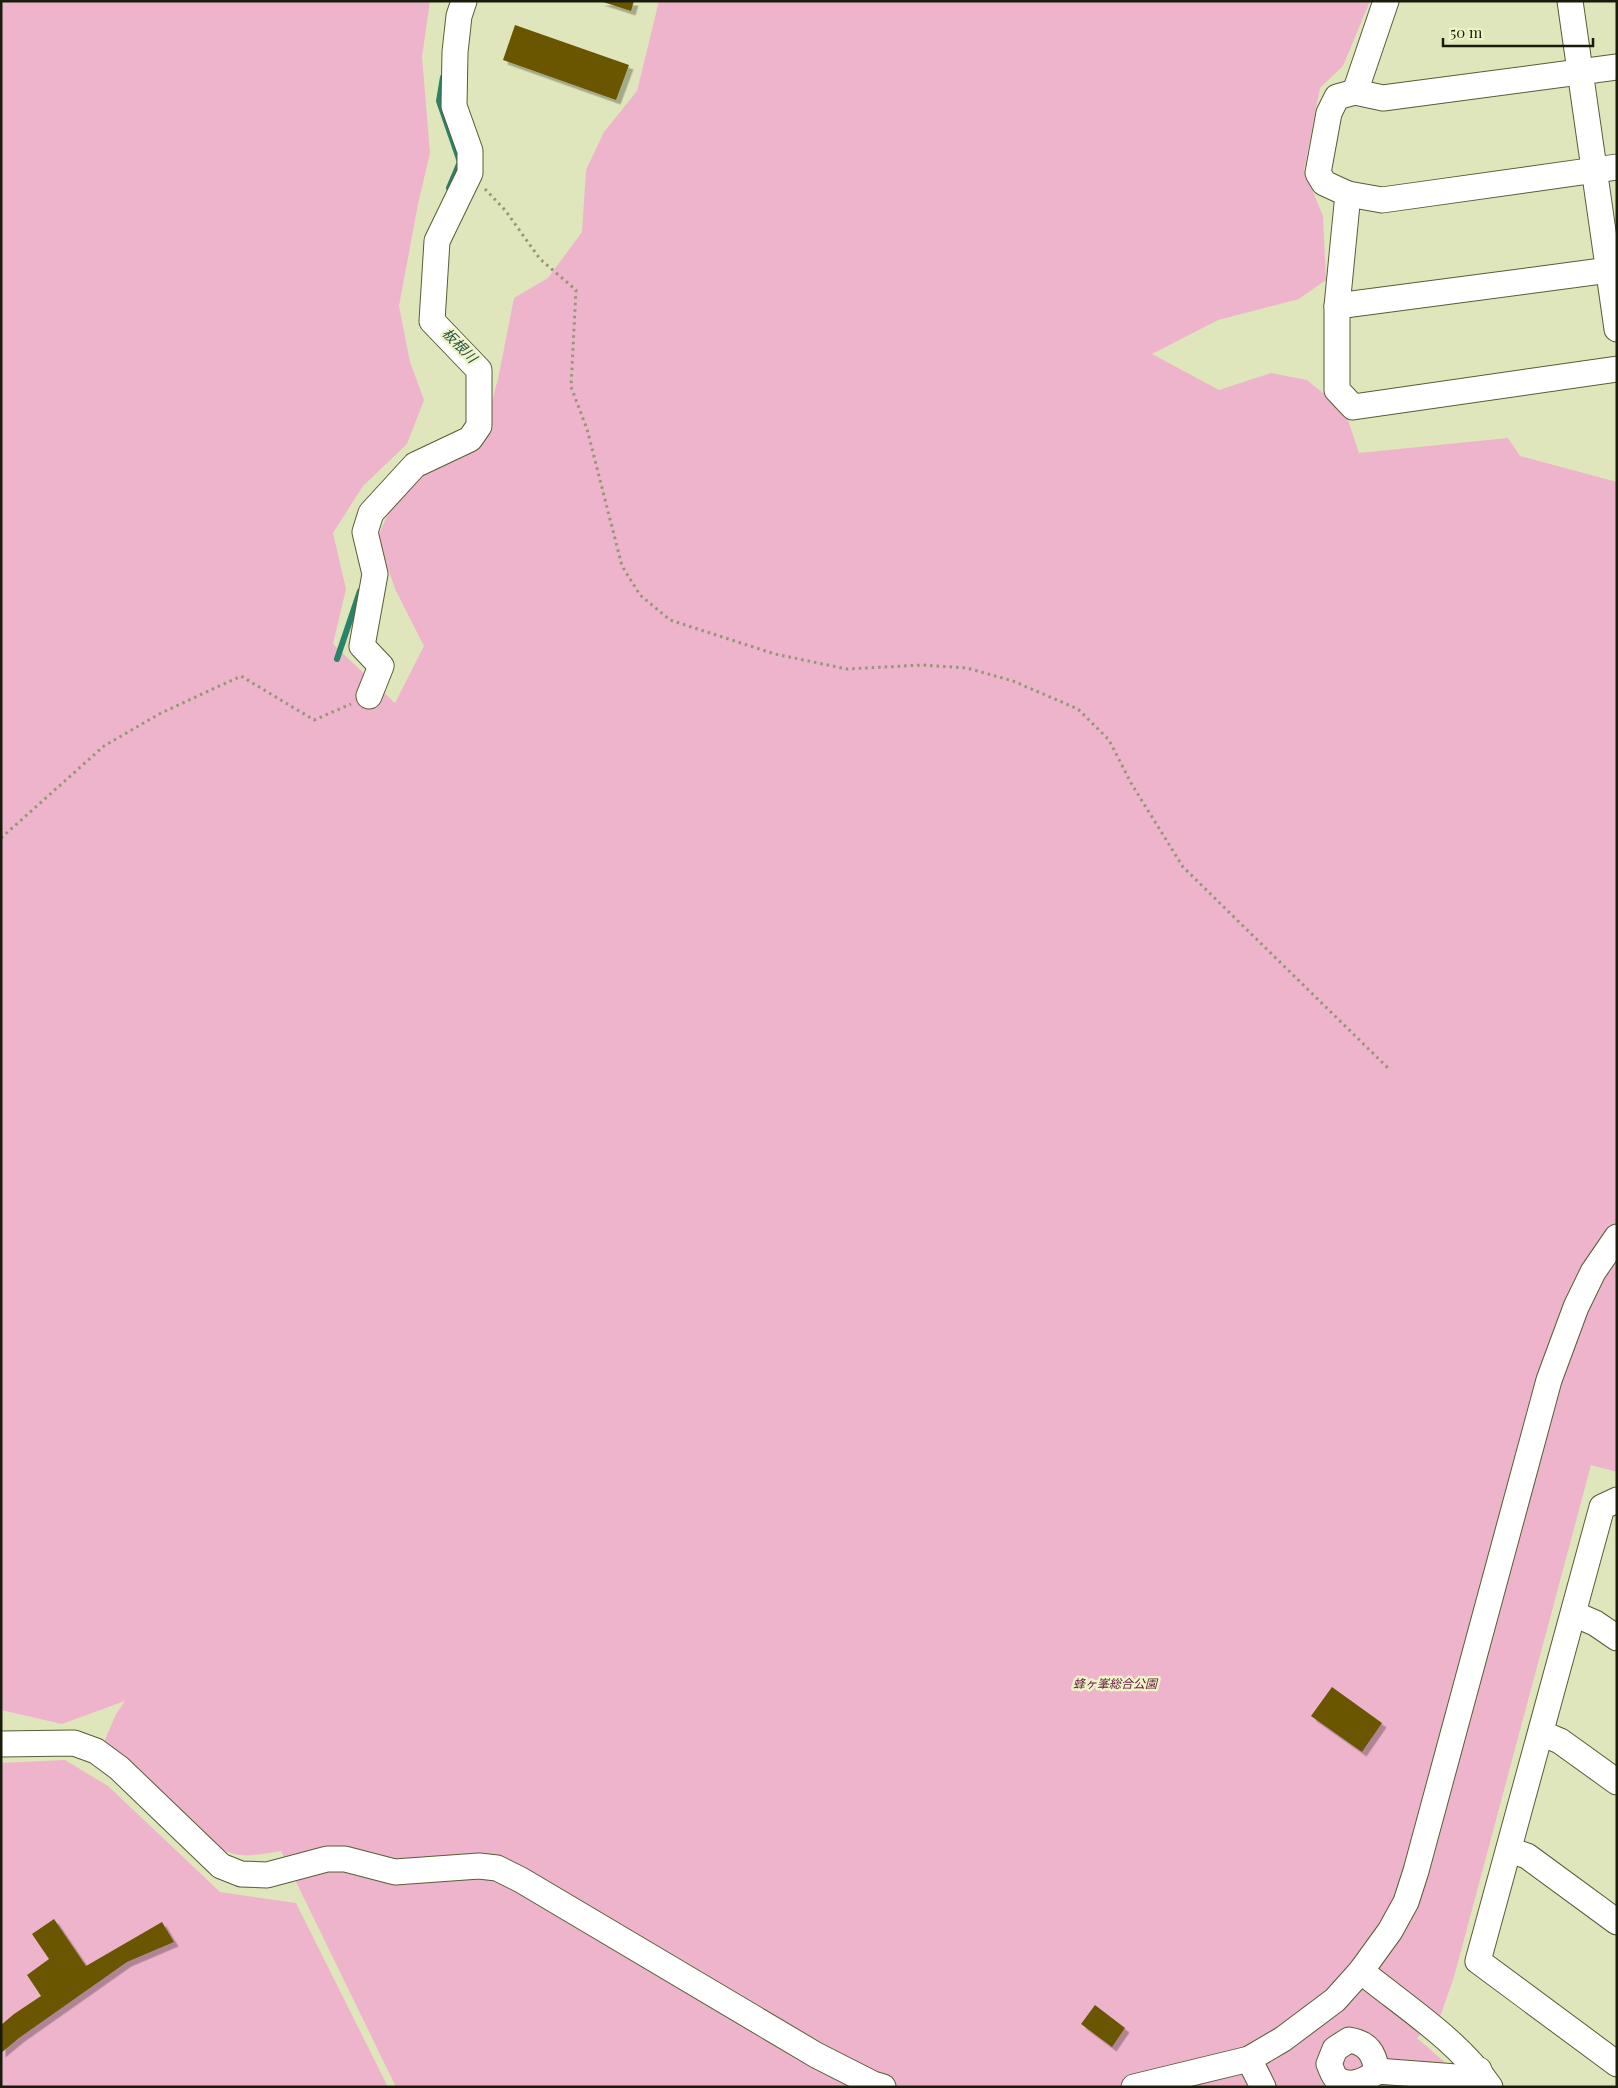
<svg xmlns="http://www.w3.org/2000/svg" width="1618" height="2088" font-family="'Playfair Display','Noto Sans JP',serif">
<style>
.green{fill:#eeb4cb}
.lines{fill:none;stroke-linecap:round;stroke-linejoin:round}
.stream{stroke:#2a8369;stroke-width:6}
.building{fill:#6a5704;filter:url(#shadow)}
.minor-casing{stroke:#585c37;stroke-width:27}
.path{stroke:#939777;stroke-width:3;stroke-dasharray:2.5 4;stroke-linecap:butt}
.minor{stroke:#fff;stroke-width:25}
.labels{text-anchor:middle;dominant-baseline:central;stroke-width:5;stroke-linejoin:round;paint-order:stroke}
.park-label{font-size:12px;font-style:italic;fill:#63153e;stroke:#eef3c8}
.water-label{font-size:14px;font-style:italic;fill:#235447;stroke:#eef3c8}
</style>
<defs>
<filter id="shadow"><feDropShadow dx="4.5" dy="4.5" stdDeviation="0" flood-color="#0004"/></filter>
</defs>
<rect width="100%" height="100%" fill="#e0e6bb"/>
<g class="green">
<path d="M1 1H430L422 57 430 153 418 204 399 306 410 362 424 400 407 444 363 486 333 533 346 589 333 644 395 703 424 646 396 591 377 539 393 502 414 474 480 444 498 379 514 298 548 278 582 232 586 170 604 132 637 91 659 1H1370L1343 66 1320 88 1304 170 1323 216 1326 280 1299 299 1218 320 1152 354 1219 390 1271 373 1307 380 1345 411 1359 453 1508 438 1520 456 1617 482V1472L1591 1465 1454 1977 1441 2014 1417 2038 1449 2066 1461 2087H396L281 1851C254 1855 237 1861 214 1844L104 1742 116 1714 125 1701 62 1724 1 1710Z"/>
<path d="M65 1760 108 1786 220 1892 296 1903 388 2087H1V1763Z"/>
</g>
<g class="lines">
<g class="stream">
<path d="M443 77 439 101 460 162 449 188"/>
<path d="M337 659 360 591"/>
</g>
</g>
<g class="building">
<path d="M600 1H634L631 11Z"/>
<path d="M515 25 629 65 616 100 503 60Z"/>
<path d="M1332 1687 1382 1723 1362 1752 1311 1716Z"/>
<path d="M54 1919 86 1966 162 1922 174 1942 127 1962 19 2038 1 2053V2025L14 2014 41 1996 27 1975 49 1959 32 1934Z"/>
<path d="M1095 2005 1125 2028 1112 2047 1081 2024Z"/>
</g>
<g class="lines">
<defs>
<g id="minor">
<path d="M1570 1 1617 329"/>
<path d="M1617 67 1383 98 1355 92 1337 97 1329 113 1318 173 1324 183 1348 194 1382 200 1617 167"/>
<path d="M1355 92 1386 1"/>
<path d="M1348 194 1337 306V390L1353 407 1617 369"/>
<path d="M1337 306 1617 269"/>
<path d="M369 696 381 666 362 646 375 574 365 532 371 513 415 465 470 439 479 426V370L432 321 437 241 470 173V151L454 106 455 52 459 16 464 1"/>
<path d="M1617 1500 1602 1507 1478 1961 1617 2064"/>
<path d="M1574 1614 1595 1623 1617 1638"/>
<path d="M1541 1733 1560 1741 1617 1782"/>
<path d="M1 1744 74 1743 96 1751 119 1768 221 1866 241 1874 267 1875 327 1859H345L395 1872 479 1866 497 1868 521 1880 816 2055 873 2084 883 2087"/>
<path d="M1509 1850 1527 1856 1617 1922"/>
<path d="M1361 1971C1405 2007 1458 2040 1490 2087"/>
<path d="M1349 2040C1368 2043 1374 2053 1377 2071 1366 2081 1350 2088 1337 2079 1333 2076 1331 2068 1329 2064L1335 2049Z"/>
<path d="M1249 2059 1263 2087"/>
<path d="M1377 2071 1456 2077 1469 2076 1479 2070"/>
<path d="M1134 2087 1249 2059 1283 2039 1335 2000 1361 1971 1390 1931 1406 1902 1416 1871 1549 1380 1576 1307 1593 1272 1617 1237"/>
</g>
</defs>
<use href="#minor" class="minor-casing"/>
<g class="path">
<path d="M485 189 505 210 540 259 576 290 571 387 587 429 622 566 640 595 670 620 775 654 847 669 922 665 967 668 1013 681 1078 709 1109 740 1131 783 1183 867 1390 1070"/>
<path d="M1 838 104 746 161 713 241 676 314 720 351 704"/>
</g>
<use href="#minor" class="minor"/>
</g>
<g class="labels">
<g class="park-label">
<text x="1115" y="1683">蜂ヶ峯総合公園</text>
</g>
<g class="water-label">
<text transform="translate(460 345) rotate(45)">板根川</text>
</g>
</g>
<rect width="1618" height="2088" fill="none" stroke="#191b0b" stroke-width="5"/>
<path d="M1443 38v8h150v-8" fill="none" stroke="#191b0b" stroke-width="2.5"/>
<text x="1450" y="38" font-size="15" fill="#191b0b" stroke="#eef3c8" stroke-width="4" paint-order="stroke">50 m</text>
</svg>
